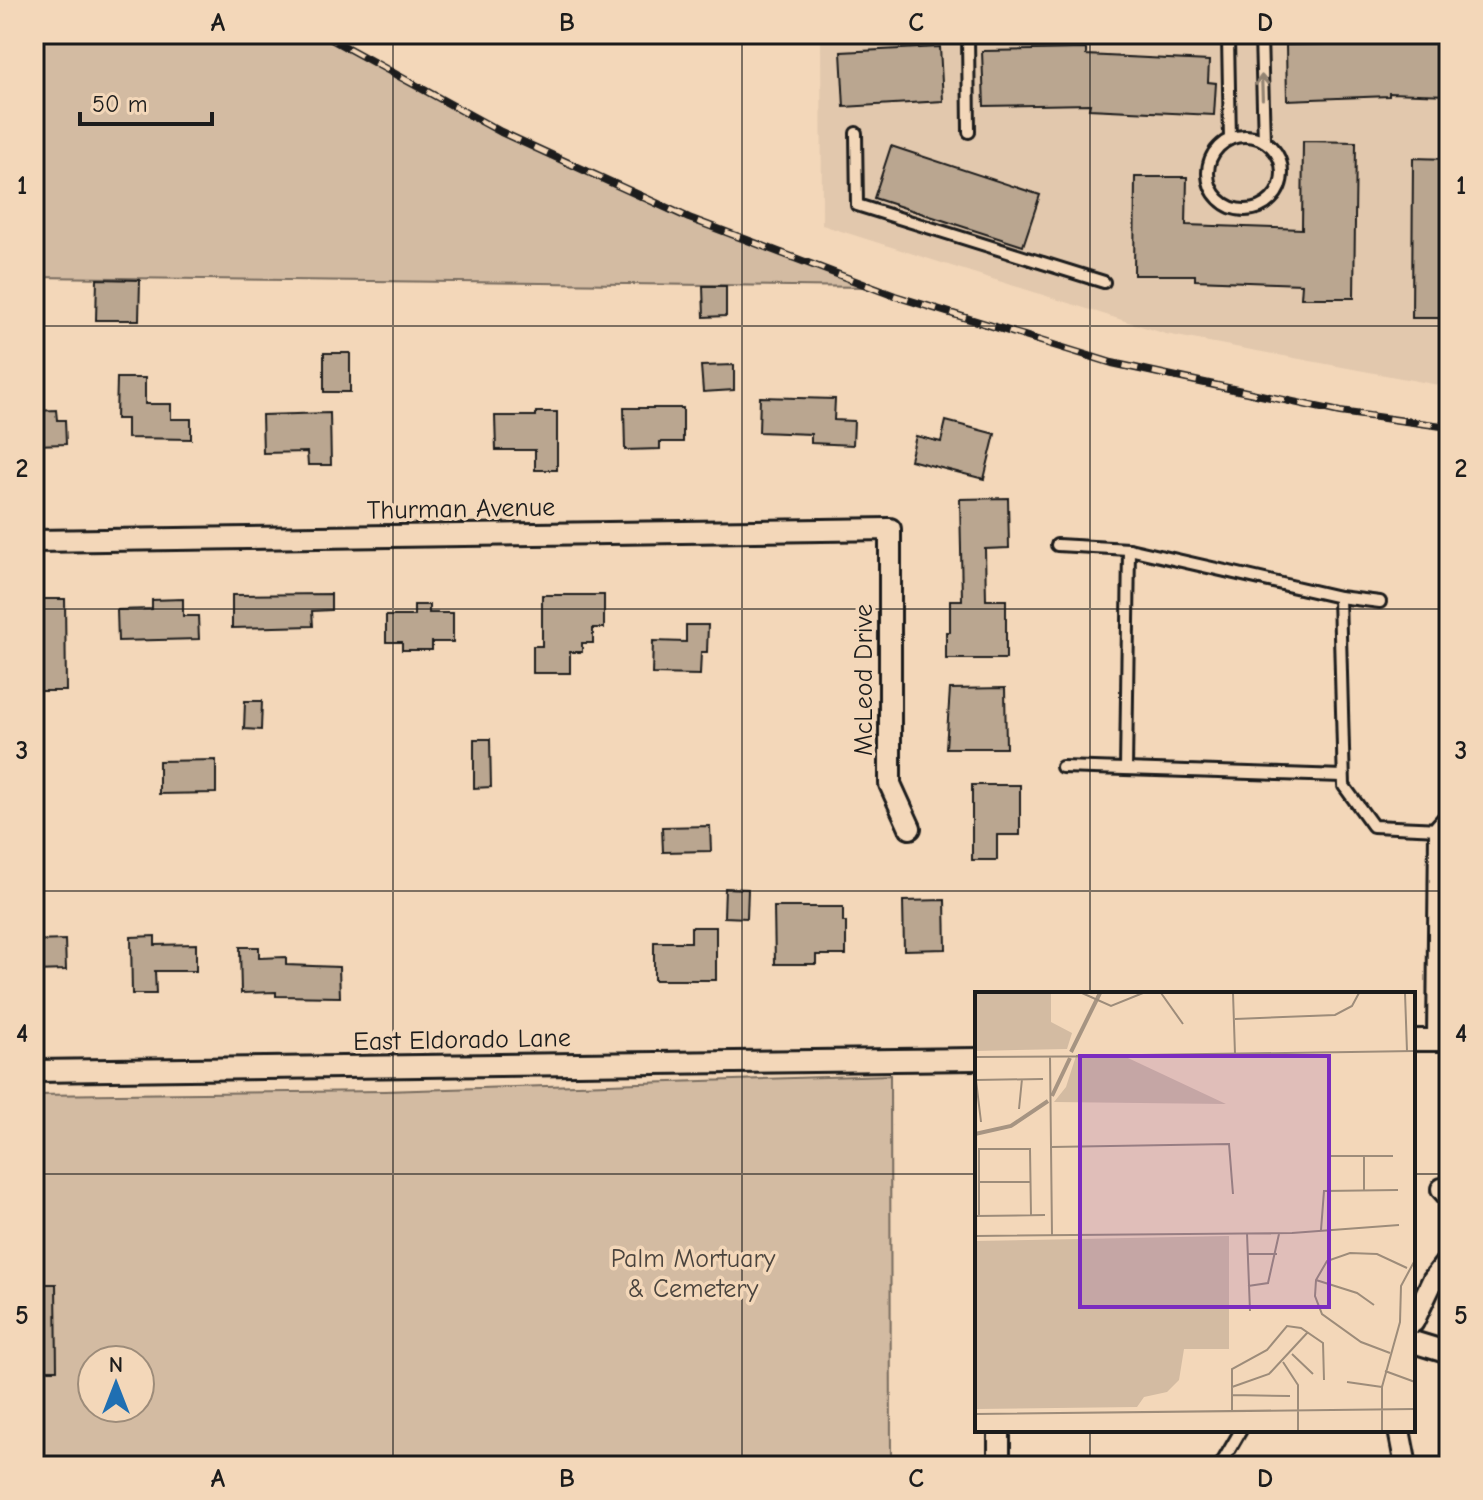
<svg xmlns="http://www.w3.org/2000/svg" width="1483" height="1500" font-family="'Comic Neue',sans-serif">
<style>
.built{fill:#e2c8ad}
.green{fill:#d3bba2;stroke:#786c5f;stroke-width:2;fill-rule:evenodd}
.building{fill:#baa690;stroke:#1c1c1c;stroke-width:2}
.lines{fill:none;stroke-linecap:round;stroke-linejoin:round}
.lane-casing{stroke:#1c1c1c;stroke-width:16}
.street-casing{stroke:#1c1c1c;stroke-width:26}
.lane{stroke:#f3d7b9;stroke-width:10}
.street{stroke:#f3d7b9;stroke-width:20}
.rail-casing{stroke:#1c1c1c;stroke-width:8}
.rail{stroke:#f3d7b9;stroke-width:5;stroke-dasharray:15;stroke-linecap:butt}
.oneway{stroke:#928372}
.grid{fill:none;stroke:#1c1c1c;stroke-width:2;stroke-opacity:0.55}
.labels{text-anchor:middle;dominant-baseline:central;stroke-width:7;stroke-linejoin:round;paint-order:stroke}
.street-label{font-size:26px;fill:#1c1c1c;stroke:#f3d7b9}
.park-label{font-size:26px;fill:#4a443e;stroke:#f3d7b9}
.inset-river{fill:none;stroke:#a69482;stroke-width:4}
.inset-road{fill:none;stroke:#9d8c7a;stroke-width:2}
.view{fill:#7b2cbf;fill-opacity:0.15;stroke:#7b2cbf;stroke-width:4}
.inset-edge{fill:none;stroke:#1c1c1c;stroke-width:4}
.neatline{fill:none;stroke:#1c1c1c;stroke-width:3}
.grid-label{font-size:26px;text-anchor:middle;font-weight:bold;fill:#1c1c1c}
</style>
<rect width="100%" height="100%" fill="#f3d7b9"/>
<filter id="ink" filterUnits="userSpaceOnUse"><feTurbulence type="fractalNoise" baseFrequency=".0125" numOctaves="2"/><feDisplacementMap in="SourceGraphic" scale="16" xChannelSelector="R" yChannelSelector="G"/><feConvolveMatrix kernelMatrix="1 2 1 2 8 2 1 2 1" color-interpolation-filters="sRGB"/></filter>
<g filter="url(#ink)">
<path class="built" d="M821 34H1449V387L1166 334 822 225Z"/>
<g class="green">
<path d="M34 34H322L501 132 689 218 869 287 34 277Z"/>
<path d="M890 1075 891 1466H34V1095L385 1091ZM92 1360H140V1408H92Z"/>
</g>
<g class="building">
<path d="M1406 40 1449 41V95L1389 93V96L1287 100 1286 45 1406 42Z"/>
<path d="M940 47 943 101 844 107 841 52Z"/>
<path d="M1086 49V55L1209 61 1208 82 1216 83 1214 115 1089 109 1090 104 984 106 982 51Z"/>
<path d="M1303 141 1356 142 1354 298H1301L1302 284 1195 280V275H1134L1135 177H1187L1186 225 1302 229Z"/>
<path d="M891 146 1040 195 1023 246 874 198Z"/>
<path d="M1413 158 1449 159V318H1412Z"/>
<path d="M97 279 140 280 139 320H96Z"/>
<path d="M703 286H726V316L704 317Z"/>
<rect x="324" y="353" width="26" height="39"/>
<path d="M734 365V390L703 392 701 366Z"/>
<path d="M117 378H145V404H171V419H191V439L127 438V419H116Z"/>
<path d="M760 397 835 399 834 420 854 421 853 445 811 443V434L759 432Z"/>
<path d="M624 408H683V442H660V449L625 450Z"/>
<path d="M56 410 57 420H65L66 444 34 445V411Z"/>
<path d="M536 412H557V470H535V450H496L495 416H536Z"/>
<path d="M330 413 331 465H308L307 452 263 453 262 415Z"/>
<path d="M946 421 995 434 984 479 910 460 916 436 941 442Z"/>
<path d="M1008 498 1009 548 985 549 986 600H1006V659H946V632H950V600H962L960 499Z"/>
<path d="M331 594V610L312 611 313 626 232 628V595Z"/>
<path d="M542 595H604V628H593V643H582V652H570V673H533V646H542Z"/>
<path d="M40 599H65L66 691H40L39 662H34V632H40Z"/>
<path d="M183 599V616H198L199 639 118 641 117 610 152 609V600Z"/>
<path d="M414 605H429V613H453V642H432V650H402V642H386V616H414Z"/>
<path d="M686 625H708L707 652H701L700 675 652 674 653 641 686 642Z"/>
<path d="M1005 688 1006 748H946L950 689Z"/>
<path d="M245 701H262L261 730 244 729Z"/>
<path d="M474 739H490L491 787 474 788Z"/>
<path d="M216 760V793L159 794V761Z"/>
<path d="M972 785H1020V835H997V860H972Z"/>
<path d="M710 826 711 851 663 852 662 827Z"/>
<path d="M725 888 748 889 747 918 724 917Z"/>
<path d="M945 900 946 949 904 950 903 901Z"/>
<path d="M774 907H843V922H846V955H816V964H775Z"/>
<path d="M691 927H716V980H654V942H691Z"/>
<path d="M155 936V945L196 944V971H155L156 994H132L131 937Z"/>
<path d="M65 940 66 970 34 971V941Z"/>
<path d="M240 947H259V958L286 957V965L339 967 340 997 276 996V992L241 993Z"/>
<path d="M34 1284H56L57 1370H34Z"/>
</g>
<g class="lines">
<defs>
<g id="lane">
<path d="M968 34 969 132"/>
<path d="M1258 34 1261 37 1264 141"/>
<path d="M856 133 857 205 1104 282"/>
<circle cx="1245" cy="173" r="37"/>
<path d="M1230 139 1228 39 1233 34"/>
<path d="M1057 545 1129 549 1339 597 1344 786 1373 826 1440 829"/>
<path d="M1339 597 1380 602"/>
<path d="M1062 767 1343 776"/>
<path d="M1126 769 1129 549"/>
<path d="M1220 1466 1241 1430"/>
</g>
<g id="street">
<path d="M34 541 890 529V784L910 828"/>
<path d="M1413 1040H1449"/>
<path d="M1438 1040 1440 829 1449 819"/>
<path d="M34 1071 977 1059"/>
<path d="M1442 1189 1449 1197"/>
<path d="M1413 1322 1433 1280 1449 1259"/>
<path d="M1413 1342 1449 1353"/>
<path d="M999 1430V1466"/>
<path d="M1399 1430 1406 1466"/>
</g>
</defs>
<use href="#lane" class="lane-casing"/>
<use href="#street" class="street-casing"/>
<use href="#lane" class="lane"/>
<use href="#street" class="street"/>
<defs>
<path id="rail" d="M322 34 501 132 689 218 895 296 1112 363 1340 412 1449 427"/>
</defs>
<use href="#rail" class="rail-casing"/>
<use href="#rail" class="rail"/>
</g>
<defs><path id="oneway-shaft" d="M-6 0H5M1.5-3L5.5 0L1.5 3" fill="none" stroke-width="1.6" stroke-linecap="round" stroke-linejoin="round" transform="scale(2)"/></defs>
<use class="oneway" href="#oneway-shaft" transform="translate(1262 87) rotate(-92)"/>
</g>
<path class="grid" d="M393 34V1466M742 34V1466M1090 34V994M34 326H1449M34 609H1449M34 891H1449M34 1174H977M1413 1174H1449M1090 1430V1466"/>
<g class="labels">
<g class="street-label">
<text transform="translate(461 509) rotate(-1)">Thurman Avenue</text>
<text transform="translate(864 680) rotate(-90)">McLeod Drive</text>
<text transform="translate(462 1040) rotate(-1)">East Eldorado Lane</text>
</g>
<g class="park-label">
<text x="693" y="1259">Palm Mortuary<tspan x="693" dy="30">&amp; Cemetery</tspan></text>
</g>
</g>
<g transform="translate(975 992)">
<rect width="440" height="440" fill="#f3d7b9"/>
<path d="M0 1H76V30L97 41 92 57 0 59ZM101 64 153 66 251 112 79 110 91 95ZM254 244V357H209L204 388 192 400 169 405 162 415 0 417V249Z" fill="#d3bba2"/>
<path class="inset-river" d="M96 60 125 1M77 104 95 66M0 142 36 134 73 109"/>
<path class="inset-road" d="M107 1 136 14 168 1M186 1 208 32M258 1 260 62M430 1 432 59M260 27 360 23 377 14 384 1M75 64 77 243M101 64 440 59M0 65 183 64M0 88 68 87M1 88 6 130M44 117 47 87M76 155 254 152 258 202M353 164H418M389 164V198M4 190H56M0 224 70 223M4 224V157H55L56 223M439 231 440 171M346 238 349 199 423 198M272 241 275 319M0 244 317 241 424 233M273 262H302M341 288 382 301 399 313M273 294 293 291 304 242M415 361 386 350 347 322 340 304 341 288 352 269 375 261 402 262 432 276M317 362 338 382M308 370 323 393V439M410 379 440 390M372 390 407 395M257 395 294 382 333 340M257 403 315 404M257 419V377L292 358 312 334 326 336 348 351 349 388M0 422 440 417M407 439V395L425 330 426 294 440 268"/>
<path class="view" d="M105 64H354V315H105Z"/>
<rect width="440" height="440" class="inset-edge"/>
</g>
<rect width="1483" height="1500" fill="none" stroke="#f3d7b9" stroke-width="88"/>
<g transform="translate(116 1384)"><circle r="38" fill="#f3d7b9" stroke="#9d8c7a" stroke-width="2"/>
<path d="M0-6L14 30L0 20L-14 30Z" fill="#1f6fb2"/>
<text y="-12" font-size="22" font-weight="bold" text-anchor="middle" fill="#1c1c1c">N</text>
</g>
<path d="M80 112v12h132v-12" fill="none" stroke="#1c1c1c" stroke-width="4"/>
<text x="92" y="112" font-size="24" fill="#1c1c1c" stroke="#f3d7b9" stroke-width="6" paint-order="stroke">50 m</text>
<rect x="44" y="44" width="1395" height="1412" class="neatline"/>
<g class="grid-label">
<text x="218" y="31">A</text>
<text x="567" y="31">B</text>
<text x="916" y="31">C</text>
<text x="1265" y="31">D</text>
<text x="22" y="194">1</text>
<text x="1461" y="194">1</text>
<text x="22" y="477">2</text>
<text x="1461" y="477">2</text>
<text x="22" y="759">3</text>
<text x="1461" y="759">3</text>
<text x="22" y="1042">4</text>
<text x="1461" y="1042">4</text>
<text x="22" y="1324">5</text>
<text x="1461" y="1324">5</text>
<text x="218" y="1487">A</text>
<text x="567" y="1487">B</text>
<text x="916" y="1487">C</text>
<text x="1265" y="1487">D</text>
</g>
</svg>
